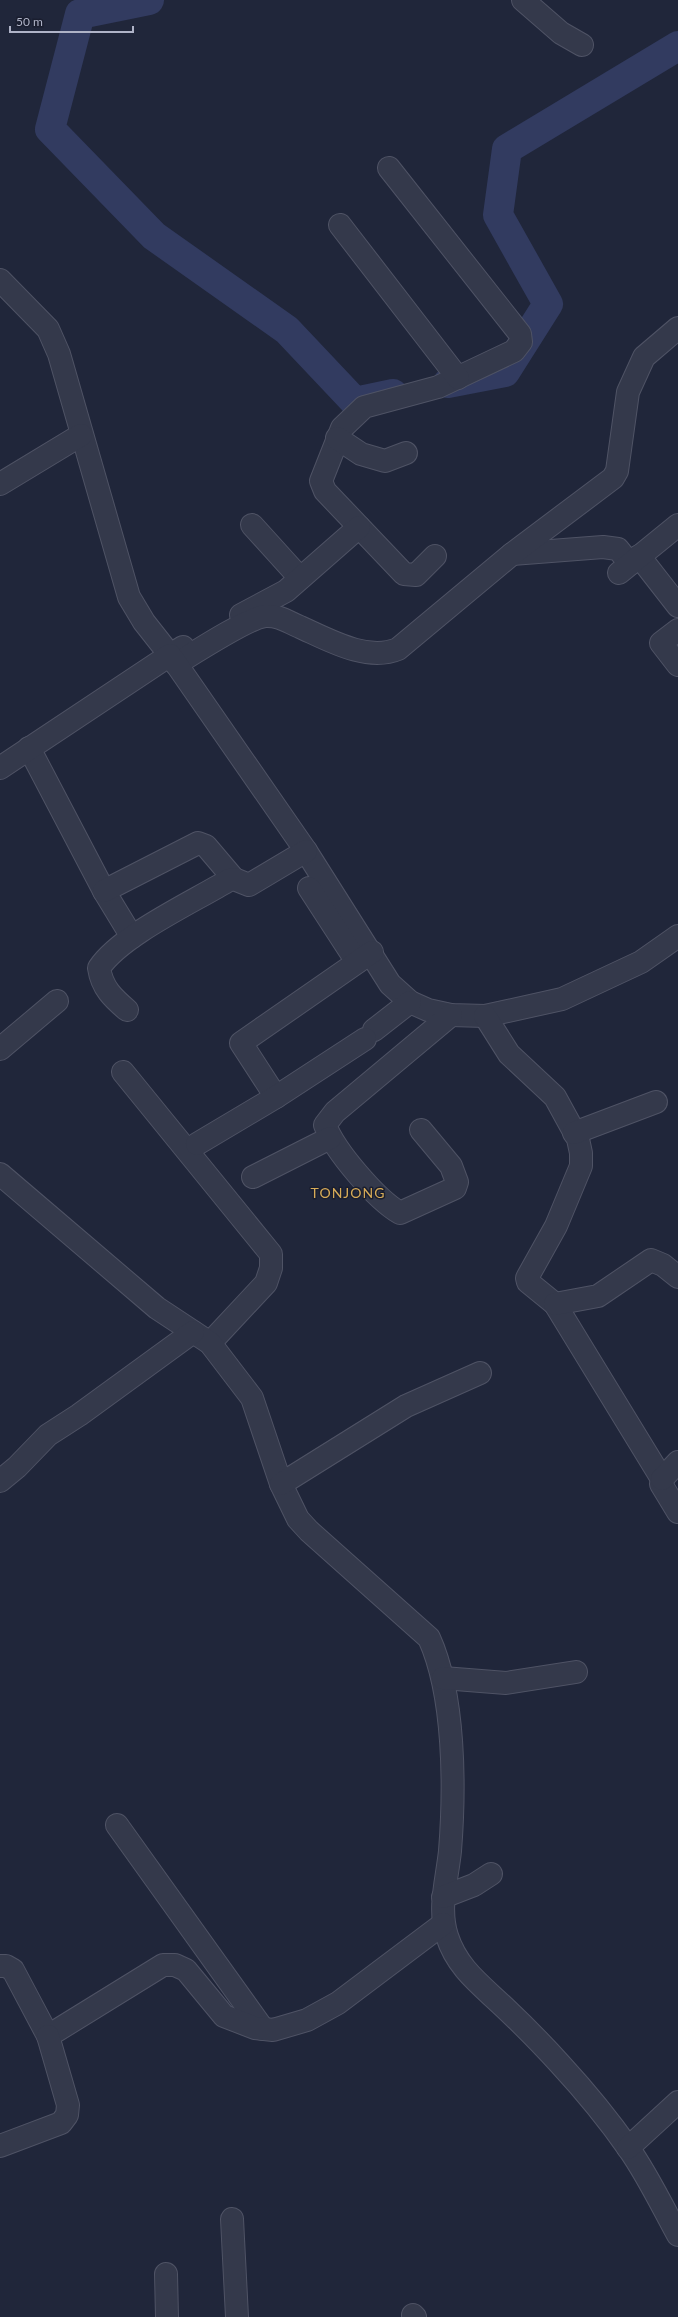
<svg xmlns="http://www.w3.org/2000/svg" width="678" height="2317" font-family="Lato,sans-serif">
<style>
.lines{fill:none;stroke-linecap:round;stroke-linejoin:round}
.river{stroke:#323b60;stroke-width:30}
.minor-casing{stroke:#4f5365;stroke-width:24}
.minor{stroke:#34394b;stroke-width:22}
.labels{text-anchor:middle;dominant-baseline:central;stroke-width:3;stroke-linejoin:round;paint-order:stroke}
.quarter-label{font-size:14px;letter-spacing:1px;fill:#d8ac58;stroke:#1a1e2f}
</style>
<rect width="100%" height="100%" fill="#20263a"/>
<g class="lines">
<g class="river">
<path d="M149 0 80 14 50 129 154 236 287 330 355 402 393 394"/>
<path d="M448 383 505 372 548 304 498 215 507 149 678 46"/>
</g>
<defs>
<g id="minor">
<path d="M523 0 561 33 582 45"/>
<path d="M389 168 520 334 521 342 514 351 438 387 364 407 342 428 321 481 325 491 404 574 416 575 435 556"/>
<path d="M340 225 458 378"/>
<path d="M0 280 48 329 59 354 129 597 144 622 170 655 183 647"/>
<path d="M337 438 361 454 385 461 406 453"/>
<path d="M0 484 81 435"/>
<path d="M252 525 300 578"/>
<path d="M512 554 603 547 618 549 630 564"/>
<path d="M639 556 678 606"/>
<path d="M619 573 678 525"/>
<path d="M241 615 286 591 359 527"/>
<path d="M678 630 661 643 678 665"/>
<path d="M176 664C194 653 248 618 265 616 279 615 288 622 300 627 329 640 367 662 398 649L512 554 613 478 617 471 628 392 644 357 678 328"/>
<path d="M29 748 104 891 132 937"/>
<path d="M0 768 170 655 306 851 390 984 410 1002 428 1010 451 1015 485 1016 562 999 641 962 678 936"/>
<path d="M309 888 357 962"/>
<path d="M104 891 198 843 206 846 234 879"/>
<path d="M127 1010C113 998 102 988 99 968 121 935 193 902 229 880L234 879 249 885 306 851"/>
<path d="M485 1016 509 1054 555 1097 578 1139 581 1153V1166L556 1226 527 1278 528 1282 555 1304 662 1479"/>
<path d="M374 1030 410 1002"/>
<path d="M0 1049 57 1001"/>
<path d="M123 1072 271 1254V1268L266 1283 210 1343"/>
<path d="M276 1097 241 1043 372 952"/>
<path d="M421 1130 451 1166 457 1182 455 1188 400 1213C376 1199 335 1151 325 1125L335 1112 451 1015"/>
<path d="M574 1133 656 1102"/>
<path d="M197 1144 276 1097 365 1039"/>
<path d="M0 1174 157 1308 210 1343 252 1398 281 1484 298 1519 309 1531 429 1638C455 1695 455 1788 450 1851 447 1880 438 1908 447 1936 457 1968 481 1985 504 2007 523 2025 542 2044 560 2064 584 2090 608 2119 629 2149 648 2176 662 2206 678 2235"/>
<path d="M253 1177 330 1138"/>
<path d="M555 1304 598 1296 651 1260 663 1265 678 1277"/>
<path d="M662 1479 661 1484 678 1512"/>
<path d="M662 1479 678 1462"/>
<path d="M0 1481 17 1467 48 1435 79 1415 193 1332"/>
<path d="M281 1484 406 1406 480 1373"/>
<path d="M443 1678 506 1683 576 1672"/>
<path d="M117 1825 263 2029"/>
<path d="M443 1897 474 1885 491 1874"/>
<path d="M0 1966H6L13 1970 48 2036 163 1965H175L186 1970 224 2016 255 2028 273 2030 307 2020 338 2003 443 1924"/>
<path d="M0 2146 61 2123 67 2115 68 2105 48 2036"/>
<path d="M628 2148 678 2102"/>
<path d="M232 2219 237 2317"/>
<path d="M166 2274 167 2317"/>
<path d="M413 2315 415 2317"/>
</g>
</defs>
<use href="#minor" class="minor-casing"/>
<use href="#minor" class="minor"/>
</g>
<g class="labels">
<g class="quarter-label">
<text x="348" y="1192">TONJONG</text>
</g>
</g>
<path d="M10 26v6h123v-6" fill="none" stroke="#afb3c7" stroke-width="2"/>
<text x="16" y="26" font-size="12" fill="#afb3c7" stroke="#1a1e2f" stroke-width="3" paint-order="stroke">50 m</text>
</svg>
